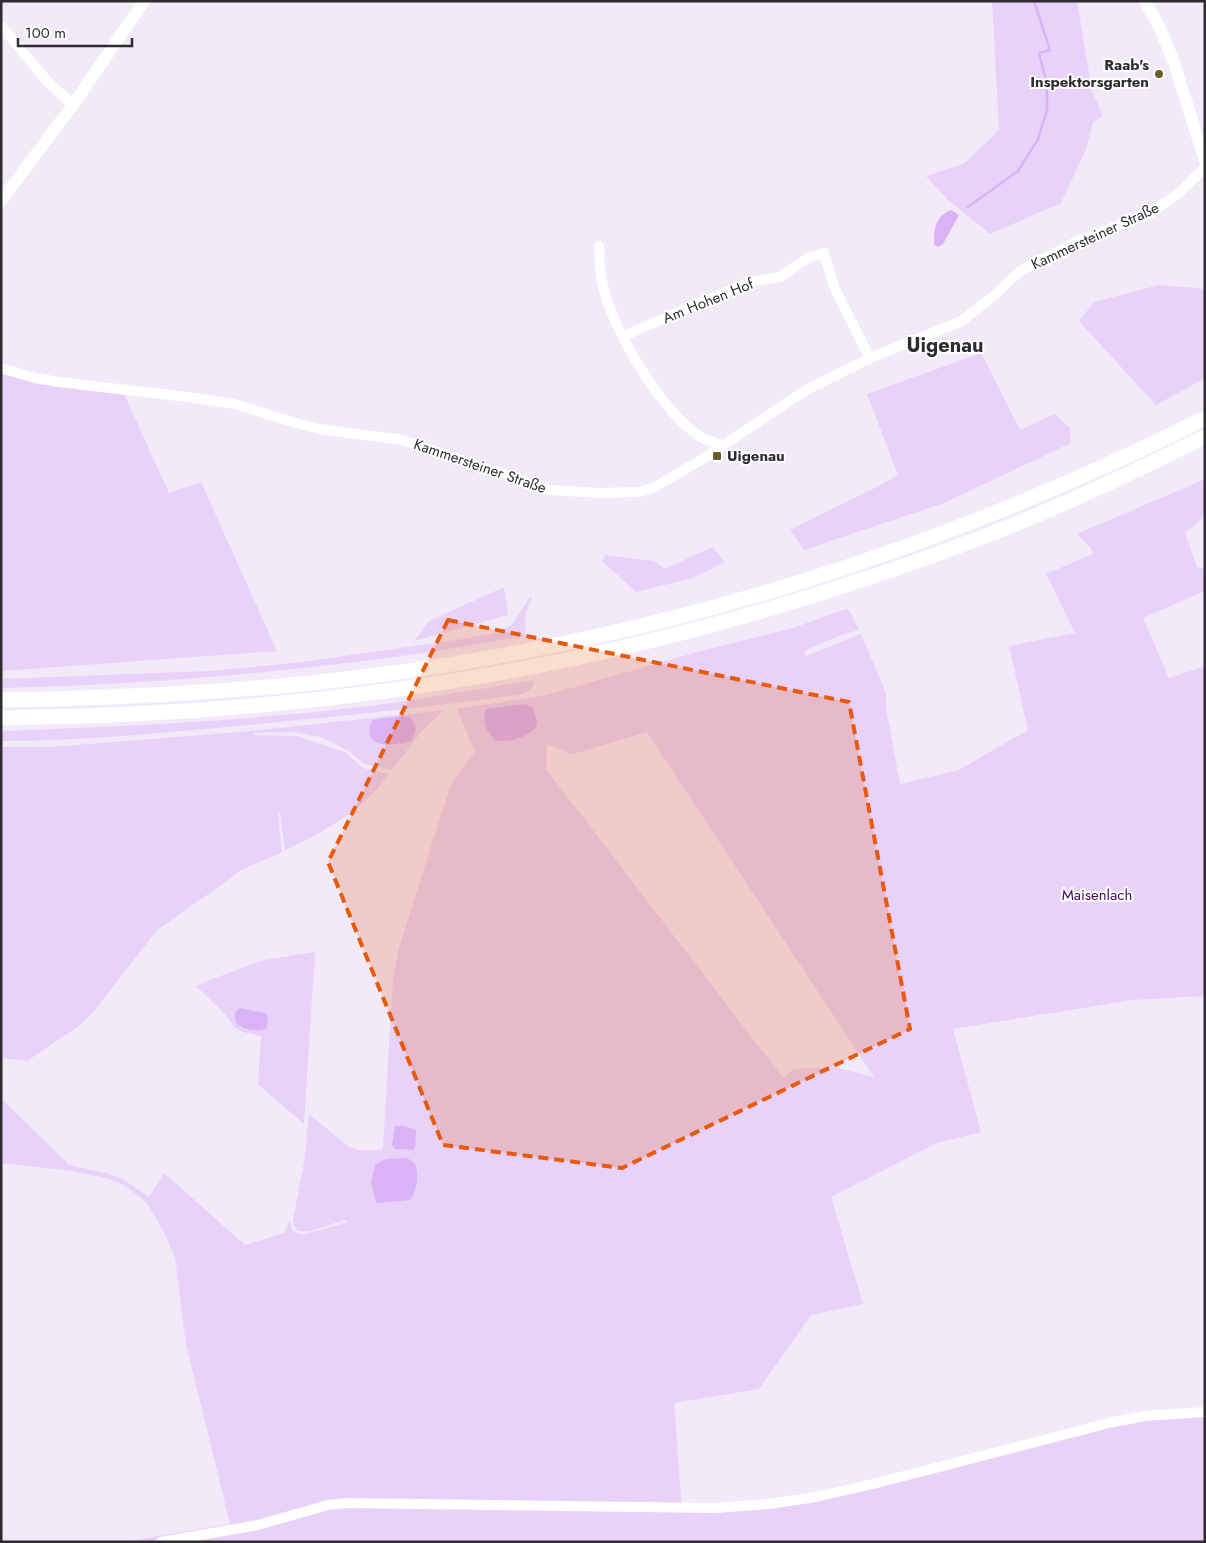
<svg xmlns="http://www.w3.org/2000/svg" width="1206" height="1543" font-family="Jost,sans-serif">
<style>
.green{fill:#e8d2fa;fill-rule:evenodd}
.water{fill:#d9b3f6}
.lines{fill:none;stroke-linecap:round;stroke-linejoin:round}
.stream{stroke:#d9b3f6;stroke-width:2.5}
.minor{stroke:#fff;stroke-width:10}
.major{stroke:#fff;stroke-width:12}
.highway{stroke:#fff;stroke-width:15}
.marked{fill:#e8590c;fill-opacity:0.2;stroke:#e8590c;stroke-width:4;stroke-dasharray:10 6;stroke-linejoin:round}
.poi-dot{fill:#6c5c29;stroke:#fff;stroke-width:2}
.labels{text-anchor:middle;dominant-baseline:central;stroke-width:4;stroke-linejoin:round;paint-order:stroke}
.poi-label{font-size:15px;font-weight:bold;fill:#2e2b31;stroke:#fff;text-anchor:end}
.street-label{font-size:15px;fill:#2e2b31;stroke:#fff}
.park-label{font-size:15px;fill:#3e0b59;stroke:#fff}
.district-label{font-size:20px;font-weight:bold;fill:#2e2b31;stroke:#fff}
</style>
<rect width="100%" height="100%" fill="#f2e9f9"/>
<g class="green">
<path d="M992 1H1077L1092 91 1103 116 1093 122 1086 149 1061 203 990 234 948 200 926 176 965 163 999 130Z"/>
<path d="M1159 285 1197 288 1205 291V378L1156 405 1079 321 1094 302Z"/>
<path d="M981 353 1020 430 1054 414 1070 428 1071 443 944 503 804 550 790 530 881 485 898 475 867 394Z"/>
<path d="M1 373 124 394 169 493 201 482 277 651 1 671Z"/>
<path d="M1205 479V516L1185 533 1197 567 1205 569V591L1143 618 1169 678 1205 666V996L1132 1000 953 1029 981 1132 937 1143 831 1197 863 1304 811 1315 759 1389 674 1403 682 1509H735L847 1490 1134 1418 1205 1413V1542H123L230 1524 186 1344 175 1258 166 1236 154 1215 146 1202 132 1191 125 1186 110 1179 73 1171 1 1163V1098L69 1165 110 1174 124 1180 149 1197 164 1173 245 1245 284 1233 290 1220 292 1230 299 1234H306L345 1223 348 1220C332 1221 312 1236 296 1230L293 1220 304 1162 309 1114 349 1147 359 1150H381L383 1148 393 978 399 948 449 790 460 771 476 750 471 743 457 709 547 695 701 651 793 628 846 609 849 610 859 630 844 634 804 651 806 656 861 634 886 693V708L900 784 959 770 1028 730 1009 646 1075 633 1046 574 1093 554 1091 548 1077 534ZM647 732 874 1077 833 1067 794 1069 783 1078 546 769 547 744 573 754Z"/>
<path d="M712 547 725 562 693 578 636 592 602 561 605 555 654 561 665 569Z"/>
<path d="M504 587 508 615 414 641 429 621Z"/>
<path d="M530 597 532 598 526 612 525 636C489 642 453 649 416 654 279 673 140 685 1 688V679L208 671 263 666 310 661 463 639 494 633 512 625Z"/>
<path d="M534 680C535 690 527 693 518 695 425 708 333 717 239 726 160 733 81 741 1 741V731C113 727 224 722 335 710 401 703 467 691 534 680Z"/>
<path d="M444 710 422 731 392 770 364 764 349 751 321 737 293 732 253 733 254 735 296 736 345 752 363 768 389 774C364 810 324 832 285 850L280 812 278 814 282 852 241 870 217 888 157 930 94 1011 80 1025 27 1061 1 1058V747H51L252 731Z"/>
<path d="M315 952 304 1124 258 1084 261 1036 243 1032 234 1027 226 1015 196 986 207 981 264 960Z"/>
</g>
<g class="water">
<path d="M951 210 959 215 943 244 938 247 934 244C934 228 935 217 951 210Z"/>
<path d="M524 704 532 707 537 720 536 728C524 738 510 743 494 740 486 729 482 723 486 709Z"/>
<path d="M402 716 410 717C417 726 417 731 411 741 393 746 360 750 372 720Z"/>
<path d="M239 1008 265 1013 268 1016 267 1028C260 1032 245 1030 238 1025 235 1022 235 1017 235 1013Z"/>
<path d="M395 1126H404L416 1130 415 1148 413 1150 395 1149 392 1145Z"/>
<path d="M407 1158C411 1161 415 1163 416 1167 419 1176 416 1194 410 1200L380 1203 376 1202 371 1182 375 1165 386 1159Z"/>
</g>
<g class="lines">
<path class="stream" d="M968 207 1018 171 1038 139 1047 110V84L1039 53 1050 50 1034 1"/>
<g class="minor">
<path d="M1 26 48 82 73 105"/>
<path d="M599 246C600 257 599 269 602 281 611 328 660 410 701 437 707 441 716 443 722 445"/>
<path d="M623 336 749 282 780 277 808 258 824 253 835 289 870 358"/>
<path d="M1 368 35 378 59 382 187 397 235 404 292 422 320 429 402 440 550 490 599 493 639 492 653 488 701 460 808 389 870 358 960 322 995 295 1020 271 1078 241 1151 213 1180 192 1205 168"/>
<path d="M161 1542 258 1525 328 1505 347 1503 714 1508 769 1504 816 1497 877 1483 1113 1422 1145 1416 1205 1412"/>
</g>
<g class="major">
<path d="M1145 1 1161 30 1174 63 1205 161"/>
<path d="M1 201 73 105 144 1"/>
</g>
<g class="highway">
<path d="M1 700C125 698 248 692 370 676 661 639 943 550 1205 418"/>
<path d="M1 718C195 716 390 698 580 657 719 627 855 586 988 535 1062 506 1134 472 1205 437"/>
</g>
</g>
<path class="marked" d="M448 620 849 702 910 1029 622 1168 443 1145 328 862Z"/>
<g class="poi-dot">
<circle cx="1159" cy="74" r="5"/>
<rect x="712" y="451" width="10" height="10" rx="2.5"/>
</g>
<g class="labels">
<g class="poi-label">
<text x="1149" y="65">Raab's<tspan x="1149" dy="17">Inspektorsgarten</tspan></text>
<text x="727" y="456" text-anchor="start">Uigenau</text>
</g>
<g class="street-label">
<text transform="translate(1095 236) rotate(-25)">Kammersteiner Straße</text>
<text transform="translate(708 301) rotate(-22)">Am Hohen Hof</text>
<text transform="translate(480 466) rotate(19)">Kammersteiner Straße</text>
</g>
<g class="park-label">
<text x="1097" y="895">Maisenlach</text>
</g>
<g class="district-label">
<text x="945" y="345">Uigenau</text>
</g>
</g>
<rect width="1206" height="1543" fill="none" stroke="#2e2b31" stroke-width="5"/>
<path d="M18 38v8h114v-8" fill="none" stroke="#2e2b31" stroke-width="2.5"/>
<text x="25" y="38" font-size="15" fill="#2e2b31" stroke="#ffffff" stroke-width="4" paint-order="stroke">100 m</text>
</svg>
